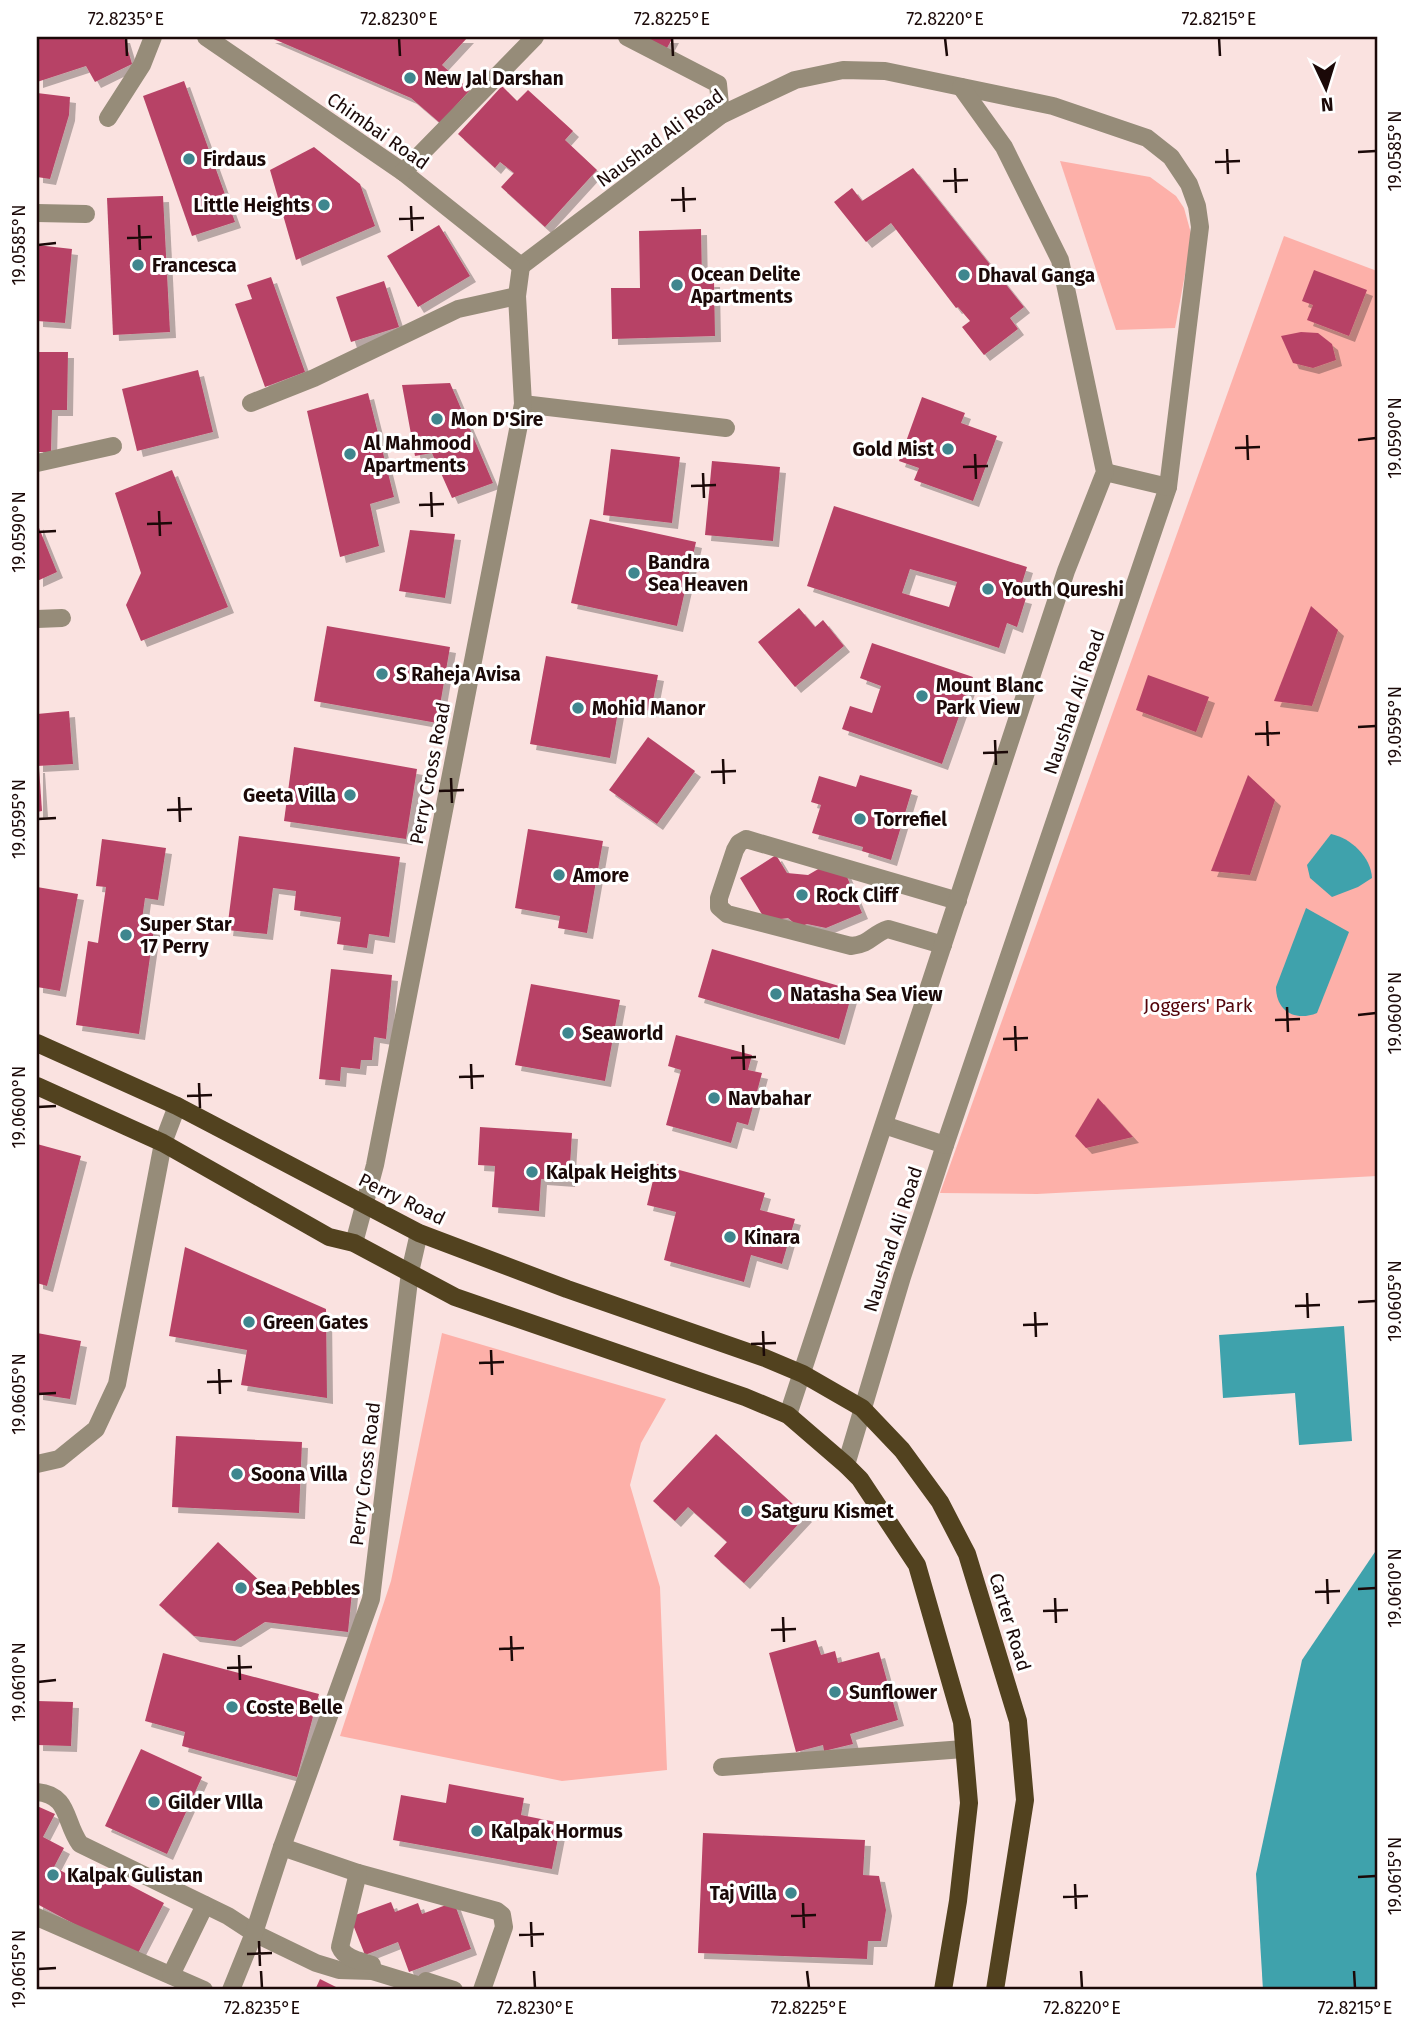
<svg xmlns="http://www.w3.org/2000/svg" width="1414" height="2027" font-family="'Fira Sans',sans-serif">
<style>
.green{fill:#fdb0a9}
.water{fill:#3fa2ac}
.building{fill:#b74366;fill-rule:evenodd;filter:url(#shadow)}
.lines{fill:none;stroke-linecap:round;stroke-linejoin:round}
.minor{stroke:#968c79;stroke-width:18}
.major{stroke:#52421f;stroke-width:18}
.ticks{fill:none;stroke:#1b0908;stroke-width:2.5}
.poi-dot{fill:#3f868e;stroke:#fff;stroke-width:2.5}
.labels{text-anchor:middle;dominant-baseline:central;stroke-width:6;stroke-linejoin:round;paint-order:stroke}
.poi-label{font-size:19px;font-weight:bold;fill:#1b0908;stroke:#fff;text-anchor:start}
.street-label{font-size:19px;fill:#1b0908;stroke:#fff}
.park-label{font-size:19px;fill:#53040a;stroke:#fff}
.neatline{fill:none;stroke:#1b0908;stroke-width:2.5}
.ticks-label{font-size:18px;text-anchor:middle;fill:#1b0908}
</style>
<defs>
<filter id="shadow"><feDropShadow dx="6" dy="6" stdDeviation="0" flood-color="#0004"/></filter>
</defs>
<rect width="100%" height="100%" fill="#fae2e0"/>
<g class="green">
<path d="M1060 161 1150 177 1176 196 1184 208 1192 237 1175 328 1116 330Z"/>
<path d="M1284 236 1377 271V1176L1037 1194 940 1193Z"/>
<path d="M442 1333 666 1399 641 1443 630 1485 660 1587 667 1770 562 1781 340 1736 391 1581Z"/>
</g>
<g class="water">
<path d="M1331 834C1351 838 1371 857 1372 878L1358 887 1332 897 1310 878 1307 865Z"/>
<path d="M1306 908 1349 932 1317 1013C1295 1022 1276 1011 1276 987Z"/>
<path d="M1344 1326 1352 1441 1299 1445 1295 1393 1223 1398 1219 1335Z"/>
<path d="M1377 1549V1990H1263L1256 1874 1302 1660Z"/>
</g>
<g class="building">
<path d="M37 37H124L132 64 95 82 86 66 37 82Z"/>
<path d="M269 37H468L442 65 470 90 440 123 411 98Z"/>
<path d="M644 37H673L667 48Z"/>
<path d="M184 81 235 222 192 236 143 96Z"/>
<path d="M502 86 517 101 528 90 573 131 565 140 597 170 545 227 501 187 514 173 500 162 495 168 458 134Z"/>
<path d="M37 93 70 97 69 115 50 179 37 177Z"/>
<path d="M314 147 360 184 375 226 296 260 270 170Z"/>
<path d="M913 168 1024 307 1010 318 1018 329 984 355 962 327 970 321 958 307 956 308 891 223 866 242 834 202 852 188 862 201Z"/>
<path d="M163 196 170 332 113 335 107 198Z"/>
<path d="M439 225 470 276 418 307 387 256Z"/>
<path d="M701 229 702 281H714L715 336 612 339 611 288H640L639 231Z"/>
<path d="M37 245 72 249 65 323 37 321Z"/>
<path d="M1314 270 1367 290 1349 336 1307 320 1313 305 1302 301Z"/>
<path d="M271 277 305 372 265 387 235 304 252 299 247 285Z"/>
<path d="M384 281 399 327 351 342 336 297Z"/>
<path d="M1301 332 1318 333 1332 344 1336 360 1313 368 1293 363 1281 336Z"/>
<path d="M37 352H68L67 410H52L51 452H37Z"/>
<path d="M198 370 213 432 137 451 122 389Z"/>
<path d="M450 383 493 483 452 498 432 453 415 456 402 385Z"/>
<path d="M368 393 394 497 370 504 379 546 340 557 307 411Z"/>
<path d="M922 397 965 413 961 423 997 436 973 501 914 480 919 468 899 461Z"/>
<path d="M611 449 680 457 672 523 603 515Z"/>
<path d="M712 461 780 467 773 541 705 535Z"/>
<path d="M172 470 228 607 141 641 126 605 141 573 115 493Z"/>
<path d="M834 506 1027 567 1018 596 1026 598 1017 627 1007 623 999 648 807 586ZM910 569 957 582 949 607 902 593Z"/>
<path d="M590 519 696 542 677 626 571 603Z"/>
<path d="M37 523 57 572 37 581Z"/>
<path d="M410 530 455 534 445 598 399 591Z"/>
<path d="M1311 606 1338 630 1312 706 1274 701Z"/>
<path d="M799 608 815 627 823 620 844 646 795 687 758 642Z"/>
<path d="M327 626 450 647 437 723 314 701Z"/>
<path d="M872 643 973 677 942 764 842 729 850 706 872 713 881 686 860 678Z"/>
<path d="M546 656 658 675 651 711 619 706 610 758 530 744Z"/>
<path d="M1148 675 1209 697 1196 732 1136 710Z"/>
<path d="M69 711 73 764 37 766V714Z"/>
<path d="M648 737 695 771 657 824 609 790Z"/>
<path d="M294 747 417 769 406 839 284 821Z"/>
<path d="M37 767H39L42 811 37 812Z"/>
<path d="M860 775 912 790 891 860 862 851 863 847 812 833 821 805 811 802 819 776 856 787Z"/>
<path d="M1248 775 1275 800 1250 875 1211 871Z"/>
<path d="M528 829 603 841 587 933 558 928 560 916 515 908Z"/>
<path d="M239 836 400 857 389 937 369 934 367 948 337 944 341 917 294 910 296 891 273 888 267 934 227 930Z"/>
<path d="M102 839 166 848 158 900 145 898 141 927 154 929 139 1034 76 1025 88 941 98 943 106 887 96 886Z"/>
<path d="M776 855 787 873 808 875 820 868 845 872 862 913 826 928 807 924 799 927 788 918 766 921 740 878Z"/>
<path d="M37 887 78 894 60 991 37 987Z"/>
<path d="M712 949 853 990 839 1039 698 997Z"/>
<path d="M331 969 392 975 386 1039 374 1037 372 1060H361L360 1069 341 1067 340 1081 319 1079Z"/>
<path d="M531 984 620 1000 605 1081 515 1065Z"/>
<path d="M676 1035 752 1055 748 1070 762 1073 748 1125 737 1122 731 1143 666 1125 681 1070 668 1066Z"/>
<path d="M1098 1098 1133 1137 1086 1148 1075 1136Z"/>
<path d="M480 1127 572 1133 569 1181 541 1179 539 1211 492 1207 495 1166 478 1165Z"/>
<path d="M37 1144 81 1156 47 1286 37 1283Z"/>
<path d="M657 1164 765 1193 760 1210 795 1219 782 1264 751 1255 744 1282 664 1260 676 1212 647 1205Z"/>
<path d="M185 1247 326 1309 327 1398 241 1385 247 1350 169 1336Z"/>
<path d="M37 1333 81 1341 70 1399 37 1394Z"/>
<path d="M716 1434 806 1516 744 1583 714 1556 727 1542 688 1507 675 1521 653 1501Z"/>
<path d="M176 1436 302 1442 299 1513 172 1507Z"/>
<path d="M218 1542 264 1585 352 1592 348 1632 265 1622 235 1641 194 1636 159 1605Z"/>
<path d="M816 1640 821 1655 835 1651 838 1663 879 1652 898 1720 850 1734 853 1744 824 1751 823 1745 796 1752 769 1653Z"/>
<path d="M163 1653 319 1694 297 1777 182 1746 185 1732 145 1721Z"/>
<path d="M37 1701 73 1702 71 1746 37 1745Z"/>
<path d="M141 1749 202 1777 167 1854 105 1826Z"/>
<path d="M449 1784 524 1798 521 1815 561 1823 552 1869 393 1840 401 1795 446 1803Z"/>
<path d="M37 1806 55 1814 43 1837 64 1848 54 1867 86 1884 95 1867 164 1903 136 1957 37 1904Z"/>
<path d="M703 1833 865 1840 863 1875 879 1876 886 1910 881 1941H868L867 1959 698 1953Z"/>
<path d="M391 1902 395 1912 418 1903 422 1914 454 1902 471 1949 409 1972 398 1942 365 1955 350 1917Z"/>
<path d="M320 1979 342 1990H315Z"/>
</g>
<g class="lines">
<g class="minor">
<path d="M206 37 403 172 521 266"/>
<path d="M627 37 718 84 721 115"/>
<path d="M108 118 142 65 153 37"/>
<path d="M403 172 535 37"/>
<path d="M37 213 86 214"/>
<path d="M521 266 721 115 795 80 843 70 885 71 1053 106 1147 138 1171 157 1189 184 1197 206 1200 227 1168 487 945 1145 902 1277 846 1465"/>
<path d="M251 403 314 378 458 309 517 296"/>
<path d="M523 404 726 428"/>
<path d="M37 463 113 446"/>
<path d="M1105 472 1168 487"/>
<path d="M37 619 62 618"/>
<path d="M943 945 888 929C872 934 871 944 851 946L727 914 719 907V898L735 850 739 843 746 839 958 901"/>
<path d="M884 1125 945 1145"/>
<path d="M354 1243 375 1165 523 404 517 296 521 266"/>
<path d="M788 1415 1066 571 1105 472 1060 260 1004 147 961 87"/>
<path d="M37 1464 59 1459 96 1429 117 1384 163 1143 177 1106"/>
<path d="M722 1767 964 1749"/>
<path d="M37 1792C70 1795 64 1822 80 1844L228 1916 254 1933 316 1963 339 1970 372 1971 434 1990"/>
<path d="M282 1847 358 1873 497 1911 502 1915 504 1927 482 1990"/>
<path d="M358 1873 340 1947C345 1959 361 1961 372 1965"/>
<path d="M37 1917 204 1990"/>
<path d="M171 1975 205 1905"/>
<path d="M426 1981 454 1990"/>
<path d="M231 1990 254 1933 282 1847 371 1599 410 1272 419 1233"/>
</g>
<g class="major">
<path d="M37 1043 177 1106 419 1233 567 1289 765 1358 803 1374 862 1408 902 1450 940 1502 967 1554 1018 1721 1025 1800 995 1990"/>
<path d="M37 1086 163 1143 329 1237 354 1243 455 1297 745 1397 788 1415 846 1465 860 1479 917 1565 962 1722 969 1803 958 1901 943 1990"/>
</g>
</g>
<path class="ticks" d="M126 38 127 56M399 38 400 56M672 38 673 56M945 38 947 56M1219 38 1220 56M1227 149 1228 174M1358 152 1376 151M1215 162 1240 161M955 168 956 193M943 181 968 180M683 187 684 212M671 200 696 199M411 206 412 231M399 219 424 218M139 225 140 250M127 238 152 237M38 245 56 243M1247 435 1248 460M1358 440 1376 438M1235 448 1260 447M975 454 976 479M963 467 988 466M703 473 704 498M691 486 716 485M431 492 432 517M419 505 444 504M159 511 160 536M147 524 172 523M38 532 56 531M1267 721 1268 746M1358 727 1376 726M1255 734 1280 733M995 740 996 765M983 753 1008 752M723 759 724 784M711 772 736 771M451 778 452 803M439 791 464 790M179 797 180 822M167 810 192 809M38 819 56 818M1287 1007 1288 1032M1358 1015 1376 1013M1275 1020 1300 1019M1015 1026 1016 1051M1003 1039 1028 1038M743 1045 744 1070M731 1058 756 1057M471 1064 472 1089M459 1077 484 1076M199 1083 200 1108M187 1096 212 1095M38 1107 56 1106M1307 1293 1308 1318M1358 1302 1376 1301M1295 1306 1320 1305M1035 1312 1036 1337M1023 1325 1048 1324M763 1331 764 1356M751 1344 776 1343M491 1350 492 1375M479 1363 504 1362M219 1369 220 1394M207 1382 232 1381M38 1394 56 1393M1327 1579 1328 1604M1358 1589 1376 1588M1315 1592 1340 1591M1055 1598 1056 1623M1043 1611 1068 1610M783 1617 784 1642M771 1630 796 1629M511 1636 512 1661M499 1649 524 1648M239 1655 240 1680M227 1668 252 1667M38 1682 56 1680M1358 1877 1376 1876M1075 1884 1076 1909M1063 1897 1088 1896M803 1903 804 1928M791 1916 816 1915M531 1922 532 1947M519 1935 544 1934M259 1941 260 1966M247 1954 272 1953M38 1969 56 1968M261 1971 262 1988M534 1971 535 1988M807 1971 809 1988M1081 1971 1082 1988M1354 1971 1355 1988"/>
<g class="poi-dot">
<circle cx="410" cy="78" r="7"/>
<circle cx="189" cy="159" r="7"/>
<circle cx="324" cy="205" r="7"/>
<circle cx="138" cy="265" r="7"/>
<circle cx="964" cy="275" r="7"/>
<circle cx="677" cy="285" r="7"/>
<circle cx="437" cy="419" r="7"/>
<circle cx="948" cy="449" r="7"/>
<circle cx="350" cy="454" r="7"/>
<circle cx="634" cy="573" r="7"/>
<circle cx="988" cy="589" r="7"/>
<circle cx="382" cy="674" r="7"/>
<circle cx="922" cy="696" r="7"/>
<circle cx="578" cy="708" r="7"/>
<circle cx="350" cy="795" r="7"/>
<circle cx="860" cy="819" r="7"/>
<circle cx="559" cy="875" r="7"/>
<circle cx="802" cy="895" r="7"/>
<circle cx="126" cy="935" r="7"/>
<circle cx="776" cy="994" r="7"/>
<circle cx="568" cy="1033" r="7"/>
<circle cx="714" cy="1098" r="7"/>
<circle cx="532" cy="1172" r="7"/>
<circle cx="730" cy="1237" r="7"/>
<circle cx="249" cy="1322" r="7"/>
<circle cx="237" cy="1474" r="7"/>
<circle cx="747" cy="1511" r="7"/>
<circle cx="241" cy="1588" r="7"/>
<circle cx="835" cy="1692" r="7"/>
<circle cx="232" cy="1707" r="7"/>
<circle cx="154" cy="1802" r="7"/>
<circle cx="477" cy="1831" r="7"/>
<circle cx="53" cy="1875" r="7"/>
<circle cx="791" cy="1893" r="7"/>
</g>
<g class="labels">
<g class="poi-label">
<text x="424" y="78">New Jal Darshan</text>
<text x="203" y="159">Firdaus</text>
<text x="310" y="205" text-anchor="end">Little Heights</text>
<text x="152" y="265">Francesca</text>
<text x="691" y="274">Ocean Delite<tspan x="691" dy="22">Apartments</tspan></text>
<text x="978" y="275">Dhaval Ganga</text>
<text x="451" y="419">Mon D'Sire</text>
<text x="364" y="443">Al Mahmood<tspan x="364" dy="22">Apartments</tspan></text>
<text x="934" y="449" text-anchor="end">Gold Mist</text>
<text x="648" y="562">Bandra<tspan x="648" dy="22">Sea Heaven</tspan></text>
<text x="1002" y="589">Youth Qureshi</text>
<text x="396" y="674">S Raheja Avisa</text>
<text x="936" y="685">Mount Blanc<tspan x="936" dy="22">Park View</tspan></text>
<text x="592" y="708">Mohid Manor</text>
<text x="336" y="795" text-anchor="end">Geeta Villa</text>
<text x="874" y="819">Torrefiel</text>
<text x="573" y="875">Amore</text>
<text x="816" y="895">Rock Cliff</text>
<text x="140" y="924">Super Star<tspan x="140" dy="22">17 Perry</tspan></text>
<text x="790" y="994">Natasha Sea View</text>
<text x="582" y="1033">Seaworld</text>
<text x="728" y="1098">Navbahar</text>
<text x="546" y="1172">Kalpak Heights</text>
<text x="744" y="1237">Kinara</text>
<text x="263" y="1322">Green Gates</text>
<text x="251" y="1474">Soona Villa</text>
<text x="761" y="1511">Satguru Kismet</text>
<text x="255" y="1588">Sea Pebbles</text>
<text x="849" y="1692">Sunflower</text>
<text x="246" y="1707">Coste Belle</text>
<text x="168" y="1802">Gilder VIlla</text>
<text x="491" y="1831">Kalpak Hormus</text>
<text x="67" y="1875">Kalpak Gulistan</text>
<text x="777" y="1893" text-anchor="end">Taj Villa</text>
</g>
<g class="street-label">
<text transform="translate(378 131) rotate(35)">Chimbai Road</text>
<text transform="translate(660 138) rotate(-36)">Naushad Ali Road</text>
<text transform="translate(1074 702) rotate(-71)">Naushad Ali Road</text>
<text transform="translate(430 773) rotate(-79)">Perry Cross Road</text>
<text transform="translate(402 1199) rotate(26)">Perry Road</text>
<text transform="translate(893 1239) rotate(-72)">Naushad Ali Road</text>
<text transform="translate(365 1474) rotate(-83)">Perry Cross Road</text>
<text transform="translate(1010 1622) rotate(73)">Carter Road</text>
</g>
<g class="park-label">
<text x="1198" y="1005">Joggers' Park</text>
</g>
</g>
<rect width="1414" height="2027" fill="none" stroke="#ffffff" stroke-width="77"/>
<g transform="translate(1326 88) rotate(176)" stroke="#ffffff" stroke-width="5" paint-order="stroke">
<path d="M0-5L12 26L0 18L-12 26Z" fill="#1b0908"/>
<text y="-10" font-size="19" font-weight="bold" text-anchor="middle" fill="#1b0908">N</text>
</g>
<rect x="38" y="38" width="1338" height="1950" class="neatline"/>
<g class="ticks-label">
<text x="126" y="25">72.8235°E</text>
<text x="399" y="25">72.8230°E</text>
<text x="672" y="25">72.8225°E</text>
<text x="945" y="25">72.8220°E</text>
<text x="1219" y="25">72.8215°E</text>
<text transform="translate(1395 151) rotate(-90)" y="6">19.0585°N</text>
<text transform="translate(19 245) rotate(-90)" y="6">19.0585°N</text>
<text transform="translate(1395 438) rotate(-90)" y="6">19.0590°N</text>
<text transform="translate(19 532) rotate(-90)" y="6">19.0590°N</text>
<text transform="translate(1395 726) rotate(-90)" y="6">19.0595°N</text>
<text transform="translate(19 819) rotate(-90)" y="6">19.0595°N</text>
<text transform="translate(1395 1013) rotate(-90)" y="6">19.0600°N</text>
<text transform="translate(19 1107) rotate(-90)" y="6">19.0600°N</text>
<text transform="translate(1395 1301) rotate(-90)" y="6">19.0605°N</text>
<text transform="translate(19 1394) rotate(-90)" y="6">19.0605°N</text>
<text transform="translate(1395 1588) rotate(-90)" y="6">19.0610°N</text>
<text transform="translate(19 1682) rotate(-90)" y="6">19.0610°N</text>
<text transform="translate(1395 1876) rotate(-90)" y="6">19.0615°N</text>
<text transform="translate(19 1969) rotate(-90)" y="6">19.0615°N</text>
<text x="262" y="2014">72.8235°E</text>
<text x="535" y="2014">72.8230°E</text>
<text x="809" y="2014">72.8225°E</text>
<text x="1082" y="2014">72.8220°E</text>
<text x="1355" y="2014">72.8215°E</text>
</g>
</svg>
